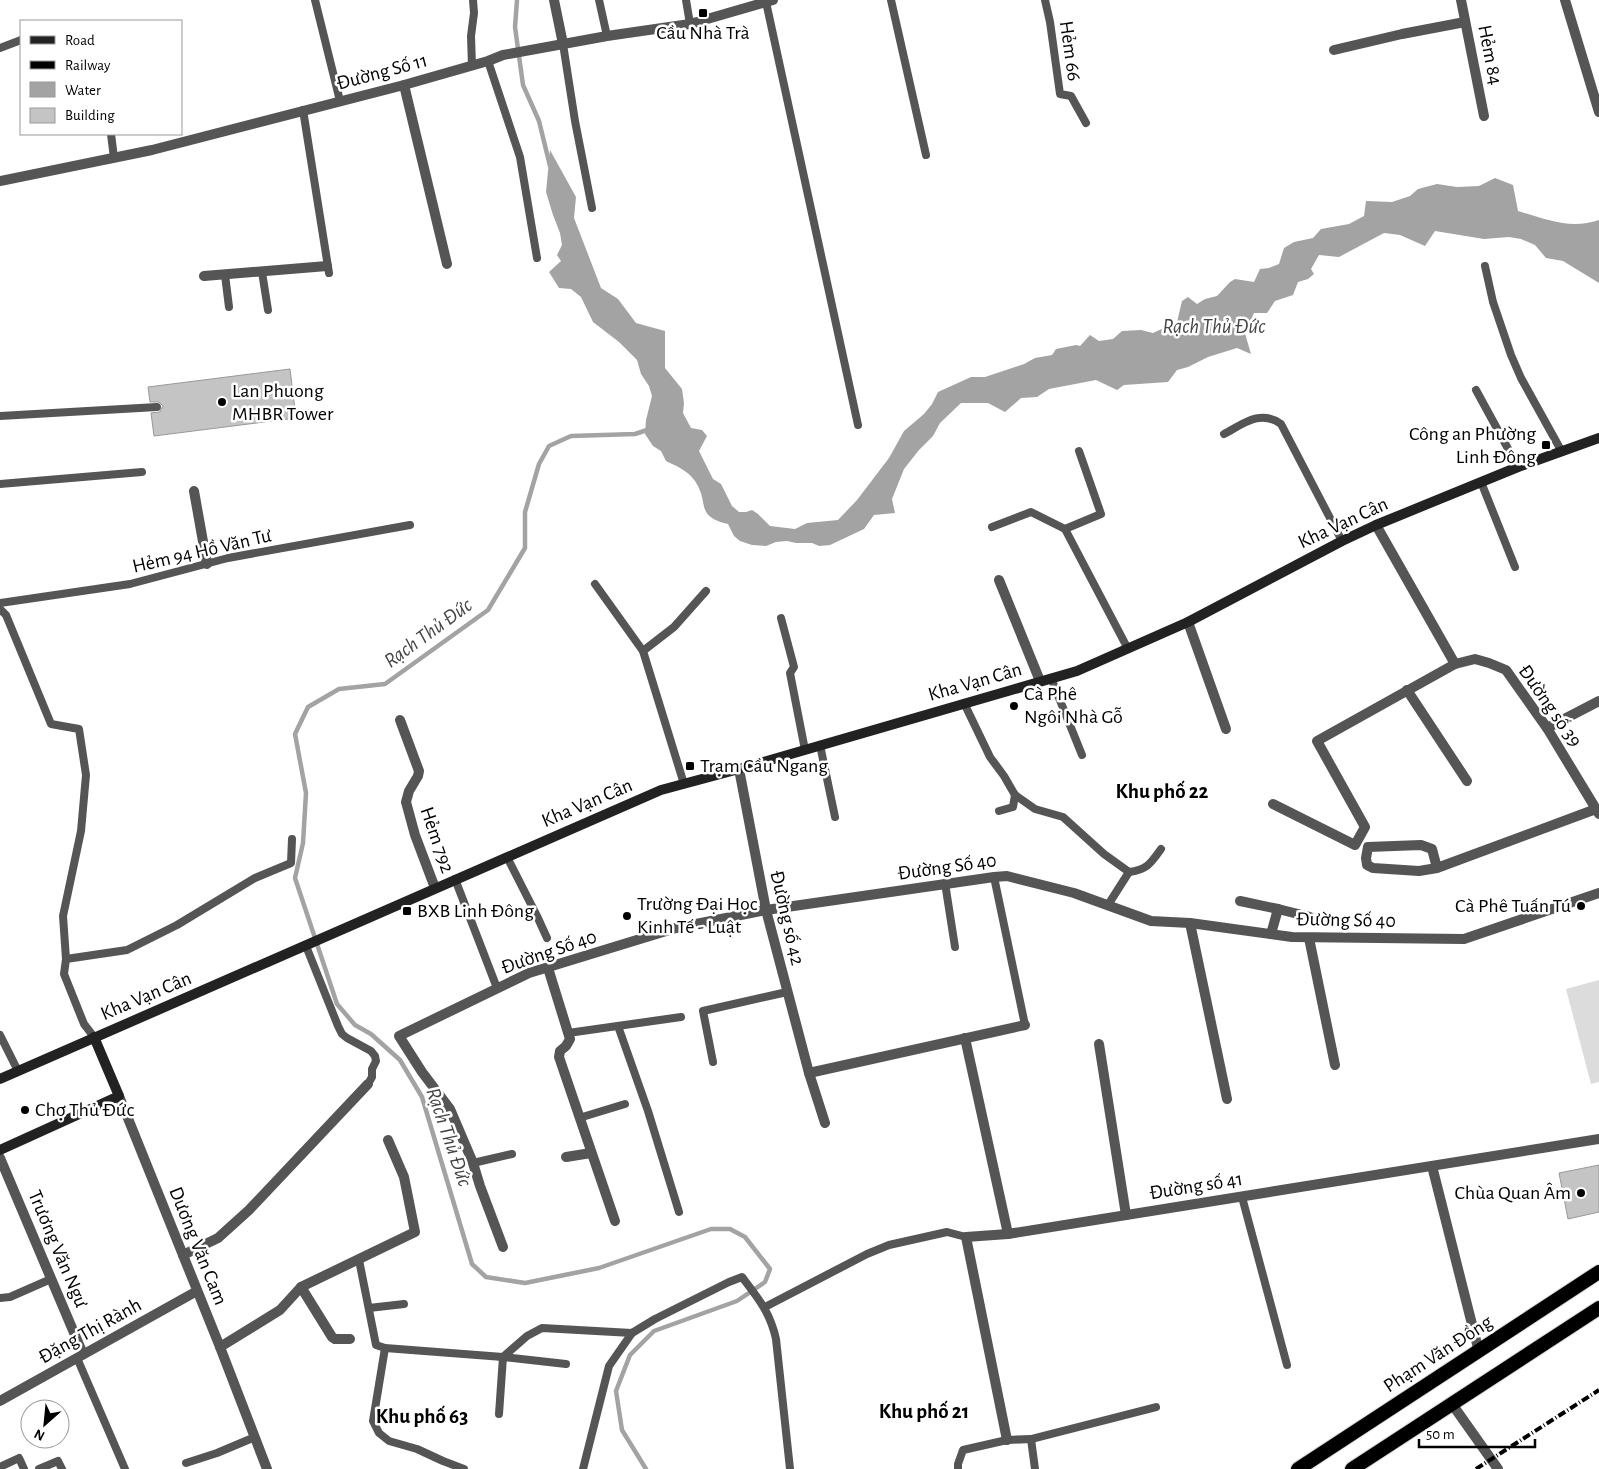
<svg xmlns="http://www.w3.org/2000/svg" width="1599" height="1469" font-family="'Alegreya Sans',sans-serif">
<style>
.green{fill:#dcdcdc}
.water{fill:#a3a3a3}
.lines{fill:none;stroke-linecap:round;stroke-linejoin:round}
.stream{stroke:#a3a3a3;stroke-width:4.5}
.building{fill:#c4c4c4;stroke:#999}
.trunk-casing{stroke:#dbdbdb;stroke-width:16}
.service{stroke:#555;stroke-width:8}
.minor{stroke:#555;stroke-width:10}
.tertiary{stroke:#555;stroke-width:10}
.secondary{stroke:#222;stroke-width:10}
.trunk{stroke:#000;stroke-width:14}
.rail{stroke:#000;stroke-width:4;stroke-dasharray:8 2.5 1 2.5;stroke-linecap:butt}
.poi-dot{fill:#000;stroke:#fff;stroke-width:2}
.labels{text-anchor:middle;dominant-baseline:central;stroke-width:5;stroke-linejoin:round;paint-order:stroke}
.poi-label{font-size:20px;fill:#000;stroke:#fff;text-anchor:start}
.street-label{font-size:20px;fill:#000;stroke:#fff}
.water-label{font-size:21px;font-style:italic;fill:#444;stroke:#fff}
.neighbourhood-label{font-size:21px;font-weight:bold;fill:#000;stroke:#fff}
</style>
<rect width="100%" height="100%" fill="#fff"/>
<path class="green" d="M1599 980V1082L1591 1084 1566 989Z"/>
<path class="water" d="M550 150 576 197 574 218 601 288 618 299 636 323 665 331V368L682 389 684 403 683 413 691 428 702 430 707 436 699 451 713 479 721 484 732 506 739 512H746L752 510 758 514 770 526 795 529 807 523 838 520 857 500 889 458 904 431 924 414 932 404 938 392 971 377H985L1024 364 1035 358 1052 355 1056 349 1076 345 1080 346 1090 335 1099 341 1113 339 1122 331 1141 330 1153 333 1177 322 1182 301 1188 297 1197 304 1205 299 1217 296 1230 282 1235 279 1254 282 1260 269 1269 268 1279 264 1284 248 1294 242 1313 238 1321 229 1349 224 1364 216 1366 201 1392 202 1410 196 1418 189 1437 184 1457 187 1479 186 1495 178 1513 185 1518 211C1546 219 1570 230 1599 220V283L1563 261 1546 258 1535 245 1521 239 1509 237 1484 239 1435 231 1425 246 1400 235 1384 233 1339 257 1319 255 1311 269 1314 274 1308 279 1298 282 1293 295 1275 301 1267 313H1254L1249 324 1244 330 1251 354 1237 348 1208 357 1188 367 1177 370 1168 382 1124 385 1117 390 1096 380 1049 389 1037 397 1021 398 1005 412 988 403H961L940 423 933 436 919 450 904 469 892 499 895 513 874 515 864 529 830 545 819 546 812 543H796L787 541 776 542 766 546 752 545 740 541 734 536 728 524C694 516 710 503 695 481 687 470 678 467 666 461L661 451 653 446 645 434 646 420 652 396 649 386 641 374 637 360 619 342 593 322 581 297 571 289 559 288 549 272 561 261 557 255 562 245 560 233 553 215 546 192Z"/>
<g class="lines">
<g class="stream">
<path d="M517 0 515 27 523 85 539 121 550 166"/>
<path d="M646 1469 622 1430 616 1391 630 1355 654 1331 737 1301 765 1282 770 1269 745 1237 730 1229H711L599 1268 525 1283 486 1277 472 1264 422 1097 400 1060 371 1034 355 1025 337 1004 295 878 303 843 306 793 295 734 308 707 339 689 385 684 488 610 525 548V512L539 464 549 446 571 436 635 434 650 429"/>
</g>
</g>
<g class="building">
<path d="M290 369 296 418 154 436 151 413 160 412 163 406 159 402H150L148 387Z"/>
<path d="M1599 1165V1212L1568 1219 1559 1173Z"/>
</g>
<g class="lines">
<defs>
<g id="trunk">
<path d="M1298 1469 1599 1272"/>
<path d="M1352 1469 1599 1308"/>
</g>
</defs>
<use href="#trunk" class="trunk-casing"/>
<g class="service">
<path d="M315 0 340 101"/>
<path d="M599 0 607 36"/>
<path d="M686 0 690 24"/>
<path d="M891 0 926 155"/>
<path d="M1045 0 1050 22 1060 94 1071 96 1086 123"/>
<path d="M766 2 858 425"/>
<path d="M563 44 575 121 592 208"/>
<path d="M0 48 21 40"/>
<path d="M488 61 520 157 537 258"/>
<path d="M472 66 471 36 474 13 473 0"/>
<path d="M303 110 329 273"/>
<path d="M111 134 114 158"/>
<path d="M1485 266 1493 302 1511 355 1521 378 1562 452"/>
<path d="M262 272 268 310"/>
<path d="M225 275 229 307"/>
<path d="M1476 390 1518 467"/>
<path d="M0 416 157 407"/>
<path d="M1224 434C1243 424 1260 409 1281 424L1342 541"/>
<path d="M1079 451 1101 514 1065 529 1128 649"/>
<path d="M1481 482 1515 567"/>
<path d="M0 484 142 472"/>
<path d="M992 527 1031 512 1065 529"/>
<path d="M595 584 643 651 684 784"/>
<path d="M0 603 130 584 228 558 410 525"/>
<path d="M0 609 6 615 51 724 79 729 86 775 81 831 63 916 66 959 64 974 84 1024 94 1037"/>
<path d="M781 618 794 667 790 673 805 750"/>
<path d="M643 651 674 627 706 591"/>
<path d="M1051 678 1082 755"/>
<path d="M964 703 990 757 1004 776 1015 795 1035 809 1063 817 1104 854 1129 872 1108 905"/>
<path d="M820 745 835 817"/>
<path d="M999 811 1013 807 1015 795"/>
<path d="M507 857 537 916 547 938"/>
<path d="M1129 872C1147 870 1151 863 1161 849"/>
<path d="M994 877 1025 1025"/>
<path d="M455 879 497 988"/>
<path d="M945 883 955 947"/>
<path d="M306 946 338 1026 342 1034 347 1038 371 1051 375 1056 376 1061 372 1069V1077L368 1084"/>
<path d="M66 959 127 950 177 925 255 878 291 863 292 839"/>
<path d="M618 1026 648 1111 679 1212"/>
<path d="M568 1033 681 1017"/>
<path d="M0 1035 18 1071"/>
<path d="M713 1062 703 1011 787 992"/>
<path d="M579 1118 625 1104"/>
<path d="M473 1163 512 1154"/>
<path d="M1242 1197 1287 1365"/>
<path d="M359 1260 376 1345 385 1348 503 1357 566 1364"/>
<path d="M0 1298 10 1297 51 1279"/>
<path d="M765 1307 867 1254 889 1245 947 1232 966 1237"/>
<path d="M369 1308 404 1304"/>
<path d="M385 1348 373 1421 379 1433 389 1441 417 1449 443 1461 464 1469"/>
<path d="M77 1358 125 1469"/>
<path d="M499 1414 503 1357 527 1336 542 1328 632 1333 655 1319 729 1282 742 1277C758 1298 770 1312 776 1339L790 1469"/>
<path d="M1031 1439 1035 1469"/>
<path d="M186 1463 217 1453 255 1437"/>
<path d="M0 1467 19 1458 24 1469"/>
<path d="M39 1469 58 1461 62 1469"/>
<path d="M583 1469 609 1366 632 1333"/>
<path d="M958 1469V1464L963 1450 1007 1440 1031 1439 1156 1407"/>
</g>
<g class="minor">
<path d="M554 0 563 44"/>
<path d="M1461 0 1484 116"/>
<path d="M1565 0 1599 112"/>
<path d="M1334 50 1402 34 1465 22"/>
<path d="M404 85 447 264"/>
<path d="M0 181 152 150 404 85 488 61 503 55 607 36 690 24 773 0"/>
<path d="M204 276 327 266"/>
<path d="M194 491 207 564"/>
<path d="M1376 525 1455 664 1475 659 1489 663 1506 670 1547 728 1599 814"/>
<path d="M999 580 1040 681"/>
<path d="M1188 622 1226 729"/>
<path d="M1407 690 1467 781"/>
<path d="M400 720 419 771 418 776 409 791 406 802 415 835 435 888"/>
<path d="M1547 728 1599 701"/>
<path d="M739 769 766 910 809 1073 825 1123"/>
<path d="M1273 804 1355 845 1365 827 1317 741 1455 664"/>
<path d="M1437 868 1432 849 1421 845 1368 847 1366 858 1367 865 1373 868 1419 871 1437 868 1596 809"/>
<path d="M1240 901 1278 909"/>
<path d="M1190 923 1227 1099"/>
<path d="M1271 934 1278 909 1310 917"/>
<path d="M1309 938 1335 1065"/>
<path d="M548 968 570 1039 566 1046 560 1051 559 1057 615 1221"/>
<path d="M965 1038 1008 1234"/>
<path d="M1099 1044 1126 1215"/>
<path d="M809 1073 1025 1025"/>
<path d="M566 1157 591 1153"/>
<path d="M0 1158 83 1354"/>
<path d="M1432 1166 1479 1352"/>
<path d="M503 1247 480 1186 473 1163 450 1109 422 1072 399 1036 529 973 676 928 766 910 994 877 1007 876 1074 893 1151 921 1190 923 1292 937 1464 939 1599 893"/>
<path d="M183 1255 218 1238 249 1210 368 1084"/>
<path d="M301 1287 332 1337 335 1339H350"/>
<path d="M220 1347 280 1310 301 1287 415 1232 404 1177 388 1140"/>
<path d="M0 1401 197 1291"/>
<path d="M1452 1404 1498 1469"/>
<path d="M1007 1440 966 1237 1008 1234 1599 1139"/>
</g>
<path class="tertiary" d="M119 1096 220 1347 267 1469"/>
<g class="secondary">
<path d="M0 1079 661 790 739 769 1077 671 1188 622 1342 541 1376 525 1518 467 1599 438"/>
<path d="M0 1150 119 1096 94 1037"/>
</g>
<use href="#trunk" class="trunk"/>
<path class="rail" d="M1476 1469 1599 1390"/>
</g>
<g class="poi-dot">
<rect x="698" y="8" width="10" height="10" rx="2.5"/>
<circle cx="222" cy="402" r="5"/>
<rect x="1541" y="440" width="10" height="10" rx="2.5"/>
<circle cx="1014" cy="706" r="5"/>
<rect x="685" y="761" width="10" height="10" rx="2.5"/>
<circle cx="1581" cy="906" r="5"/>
<rect x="402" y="906" width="10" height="10" rx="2.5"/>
<circle cx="627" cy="916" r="5"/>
<circle cx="25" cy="1110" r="5"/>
<circle cx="1581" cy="1193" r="5"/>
</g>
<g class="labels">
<g class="poi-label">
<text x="703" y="33" text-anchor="middle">Cầu Nhà Trà</text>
<text x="232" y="391">Lan Phuong<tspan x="232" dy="23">MHBR Tower</tspan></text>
<text x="1536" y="434" text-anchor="end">Công an Phường<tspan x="1536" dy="23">Linh Đông</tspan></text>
<text x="1024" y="694">Cà Phê<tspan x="1024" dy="23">Ngôi Nhà Gỗ</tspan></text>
<text x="700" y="766">Trạm Cầu Ngang</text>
<text x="637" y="904">Trường Đại Học<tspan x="637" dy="23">Kinh Tế - Luật</tspan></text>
<text x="1571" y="906" text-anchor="end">Cà Phê Tuấn Tú</text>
<text x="417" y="911">BXB Linh Đông</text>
<text x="35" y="1110">Chợ Thủ Đức</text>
<text x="1571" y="1193" text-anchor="end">Chùa Quan Âm</text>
</g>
<g class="street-label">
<text transform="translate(1070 51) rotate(82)">Hẻm 66</text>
<text transform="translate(1490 55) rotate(79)">Hẻm 84</text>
<text transform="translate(382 72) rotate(-15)">Đường Số 11</text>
<text transform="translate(1343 523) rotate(-25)">Kha Vạn Cân</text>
<text transform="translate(202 551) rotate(-13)">Hẻm 94 Hồ Văn Tư</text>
<text transform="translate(975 682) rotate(-16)">Kha Vạn Cân</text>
<text transform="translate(1550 706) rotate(55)">Đường số 39</text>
<text transform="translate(587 803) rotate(-23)">Kha Vạn Cân</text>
<text transform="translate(437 840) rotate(71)">Hẻm 792</text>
<text transform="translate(947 867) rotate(-8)">Đường Số 40</text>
<text transform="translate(787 918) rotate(77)">Đường số 42</text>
<text transform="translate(1346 920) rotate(1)">Đường Số 40</text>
<text transform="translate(549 952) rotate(-19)">Đường Số 40</text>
<text transform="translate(146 996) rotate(-23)">Kha Vạn Cân</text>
<text transform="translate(1196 1186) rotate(-9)">Đường số 41</text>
<text transform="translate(198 1246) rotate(68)">Dương Văn Cam</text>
<text transform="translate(58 1249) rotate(67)">Trương Văn Ngư</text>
<text transform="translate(90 1331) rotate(-29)">Đặng Thị Rành</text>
<text transform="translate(1438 1354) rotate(-33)">Phạm Văn Đồng</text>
</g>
<g class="water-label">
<text x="1214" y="326">Rạch Thủ Đức</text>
<text transform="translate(428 633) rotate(-36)">Rạch Thủ Đức</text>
<text transform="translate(449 1137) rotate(71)">Rạch Thủ Đức</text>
</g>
<g class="neighbourhood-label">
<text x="1162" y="791">Khu phố 22</text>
<text x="924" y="1411">Khu phố 21</text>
<text x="422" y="1416">Khu phố 63</text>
</g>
</g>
<rect x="20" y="20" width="162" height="115" fill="#ffffff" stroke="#999999"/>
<rect x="30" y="36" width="25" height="8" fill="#222222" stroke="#999999"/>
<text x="65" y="45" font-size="15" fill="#000000">Road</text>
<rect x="30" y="61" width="25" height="8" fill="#000000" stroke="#999999"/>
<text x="65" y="70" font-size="15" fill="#000000">Railway</text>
<rect x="30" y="82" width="25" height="15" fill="#a3a3a3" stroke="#999999"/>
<text x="65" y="95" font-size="15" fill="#000000">Water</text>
<rect x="30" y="108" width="25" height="15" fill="#c4c4c4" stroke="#999999"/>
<text x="65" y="120" font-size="15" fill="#000000">Building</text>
<g transform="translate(45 1424) rotate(207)"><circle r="24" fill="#ffffff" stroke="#999999"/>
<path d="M0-4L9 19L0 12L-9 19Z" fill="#000000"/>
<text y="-8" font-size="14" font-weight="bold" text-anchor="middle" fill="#000000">N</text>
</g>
<path d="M1419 1439v8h116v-8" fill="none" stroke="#000000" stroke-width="2.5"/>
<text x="1426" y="1439" font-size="15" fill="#000000" stroke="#ffffff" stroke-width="4" paint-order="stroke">50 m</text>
</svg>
